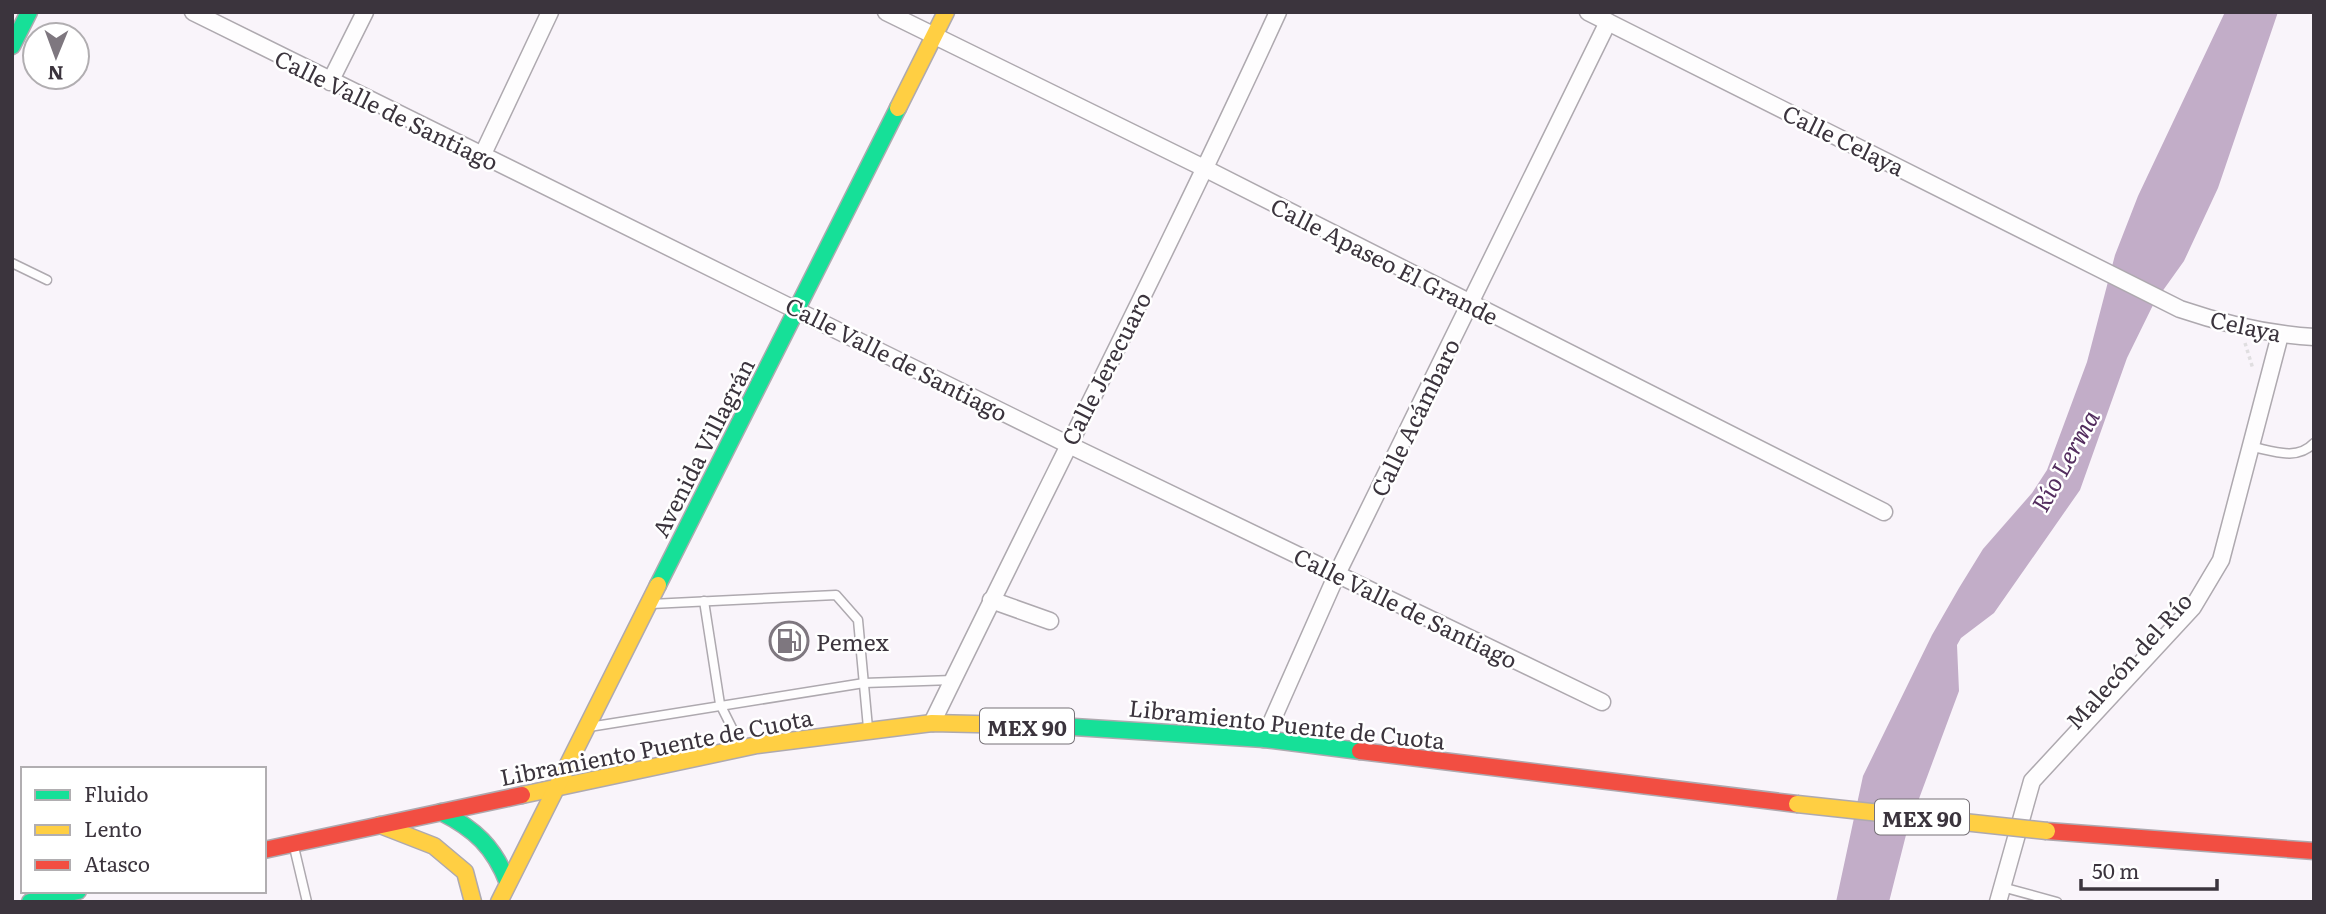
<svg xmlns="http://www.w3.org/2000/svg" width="2326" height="914" font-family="Literata,serif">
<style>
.water{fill:#c2adc8}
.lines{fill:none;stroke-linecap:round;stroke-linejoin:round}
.lane-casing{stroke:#aea9af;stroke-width:11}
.street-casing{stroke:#aea9af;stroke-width:19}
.fast-casing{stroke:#aea9af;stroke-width:19}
.slow-casing{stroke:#aea9af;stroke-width:19}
.jam-casing{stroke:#aea9af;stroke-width:19}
.path{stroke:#e0dee0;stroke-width:3.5;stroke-dasharray:3.5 3.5;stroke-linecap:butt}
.lane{stroke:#fefdfe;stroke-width:8}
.street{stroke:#fefdfe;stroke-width:16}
.fast{stroke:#16e098;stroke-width:16}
.slow{stroke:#ffcf43;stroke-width:16}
.jam{stroke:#f24e42;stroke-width:16}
.slow-bridge-casing{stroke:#aea9af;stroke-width:19;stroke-linecap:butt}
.slow-bridge{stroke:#ffcf43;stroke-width:16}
.labels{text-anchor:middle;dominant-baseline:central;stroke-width:5;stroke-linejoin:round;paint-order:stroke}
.shield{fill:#fff;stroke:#767177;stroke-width:2}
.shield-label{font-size:21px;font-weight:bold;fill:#3b343d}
.street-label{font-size:23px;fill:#3b343d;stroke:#fff}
.poi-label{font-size:23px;fill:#3b343d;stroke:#fff;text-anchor:start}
.water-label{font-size:24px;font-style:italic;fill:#532d5e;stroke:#fff}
</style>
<rect width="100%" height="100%" fill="#f9f4fa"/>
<path class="water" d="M2225 12H2278L2218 188 2184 261 2154 303 2127 358 2080 490 1994 613 1961 638 1957 645 1959 691 1907 831 1889 902H1836L1863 776 1932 635 1959 588 1983 549 2032 493 2047 470 2087 362 2115 255 2138 196Z"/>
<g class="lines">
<defs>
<g id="lane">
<path d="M12 263 47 280"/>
<path d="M2248 446C2271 450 2296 462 2314 443"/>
<path d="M704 601 720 704 741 746"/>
<path d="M651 604 836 595 858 620 868 728"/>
<path d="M589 727 864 683 953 680"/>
<path d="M294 847 307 902"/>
<path d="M2002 887 2057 902"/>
</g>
<g id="street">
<path d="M193 12 1067 444 1602 702"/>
<path d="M886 12 1206 169 1884 512"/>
<path d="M1588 12 2180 309C2224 324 2266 334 2314 337"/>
<path d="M330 82 365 12"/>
<path d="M482 156 550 12"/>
<path d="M991 600 1050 621"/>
<path d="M932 723C1047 486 1168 252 1278 12"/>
<path d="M1264 739 1337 574 1608 22"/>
<path d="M1998 902 2032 781 2193 607 2221 560 2280 335"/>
</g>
<g id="fast">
<path d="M12 46 29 12"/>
<path d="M658 585 898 108"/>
<path d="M1058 726 1264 739 1360 751"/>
<path d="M441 812C475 829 494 847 508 883"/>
<path d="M30 902 78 891"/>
</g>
<g id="slow">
<path d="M898 108 946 12"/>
<path d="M522 795 757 745 932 723 1058 726"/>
<path d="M380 825 434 846 465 872 473 902"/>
<path d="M499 902 658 585"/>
</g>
<g id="jam">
<path d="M1360 751 1797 804"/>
<path d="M2047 831 2314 851"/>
<path d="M264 850 522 795"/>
</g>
</defs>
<use href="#lane" class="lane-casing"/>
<use href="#street" class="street-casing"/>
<use href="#fast" class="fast-casing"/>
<use href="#slow" class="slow-casing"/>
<use href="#jam" class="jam-casing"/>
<path class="path" d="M2245 343 2253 369"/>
<use href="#lane" class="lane"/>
<use href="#street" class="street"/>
<use href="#fast" class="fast"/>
<use href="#slow" class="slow"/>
<use href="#jam" class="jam"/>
<defs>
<path id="slow-bridge" d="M1797 804 2047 831"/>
</defs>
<use href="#slow-bridge" class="slow-bridge-casing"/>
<use href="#slow-bridge" class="slow-bridge"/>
</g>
<defs>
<symbol id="fuel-ring" viewBox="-11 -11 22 22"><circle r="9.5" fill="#fff" stroke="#7e777f" stroke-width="1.5"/><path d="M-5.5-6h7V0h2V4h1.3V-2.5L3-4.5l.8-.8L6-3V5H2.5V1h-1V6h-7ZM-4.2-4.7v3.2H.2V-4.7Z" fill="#7e777f"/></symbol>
</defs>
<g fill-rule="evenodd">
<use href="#fuel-ring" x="767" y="619" width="44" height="44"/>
</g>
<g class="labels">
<g class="shield">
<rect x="980" y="708.5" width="94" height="35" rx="5"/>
<rect x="1875" y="799.5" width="94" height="35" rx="5"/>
</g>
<g class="shield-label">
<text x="1027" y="726">MEX 90</text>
<text x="1922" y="817">MEX 90</text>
</g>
<g class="street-label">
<text transform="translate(387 109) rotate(26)">Calle Valle de Santiago</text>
<text transform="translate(1844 139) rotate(26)">Calle Celaya</text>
<text transform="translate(1385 260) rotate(27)">Calle Apaseo El Grande</text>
<text transform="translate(2246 325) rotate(12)">Celaya</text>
<text transform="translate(897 358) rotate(27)">Calle Valle de Santiago</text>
<text transform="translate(1105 368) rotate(-63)">Calle Jerecuaro</text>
<text transform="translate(1414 417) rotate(-64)">Calle Acámbaro</text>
<text transform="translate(702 447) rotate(-63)">Avenida Villagrán</text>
<text transform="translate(1406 607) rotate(26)">Calle Valle de Santiago</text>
<text transform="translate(2128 660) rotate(-48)">Malecón del Río</text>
<text transform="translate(1287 723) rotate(6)">Libramiento Puente de Cuota</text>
<text transform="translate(656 746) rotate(-11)">Libramiento Puente de Cuota</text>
</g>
<g class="poi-label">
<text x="816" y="641">Pemex</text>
</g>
<g class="water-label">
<text transform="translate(2064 460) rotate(-61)">Río Lerma</text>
</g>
</g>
<rect width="2326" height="914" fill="none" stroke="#3b343d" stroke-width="28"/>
<rect x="21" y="767" width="245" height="126" fill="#ffffff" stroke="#b1aeb1" stroke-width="2"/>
<rect x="35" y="790" width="35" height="10" fill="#16e098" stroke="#b1aeb1" stroke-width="2"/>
<text x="84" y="802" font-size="21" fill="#3b343d">Fluido</text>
<rect x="35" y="825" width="35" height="10" fill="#ffcf43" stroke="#b1aeb1" stroke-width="2"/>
<text x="84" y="837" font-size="21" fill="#3b343d">Lento</text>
<rect x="35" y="860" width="35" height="10" fill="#f24e42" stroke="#b1aeb1" stroke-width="2"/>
<text x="84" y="872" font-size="21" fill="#3b343d">Atasco</text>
<g transform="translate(56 56) rotate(181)"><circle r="33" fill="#ffffff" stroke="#b1aeb1" stroke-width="2"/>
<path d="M0-5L12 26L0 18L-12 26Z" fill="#7e777f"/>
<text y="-10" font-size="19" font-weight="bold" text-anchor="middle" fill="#3b343d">N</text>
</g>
<path d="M2081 879v10h136v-10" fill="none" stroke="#3b343d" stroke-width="3.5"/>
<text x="2092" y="879" font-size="21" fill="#3b343d" stroke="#ffffff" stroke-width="5" paint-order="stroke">50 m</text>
</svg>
